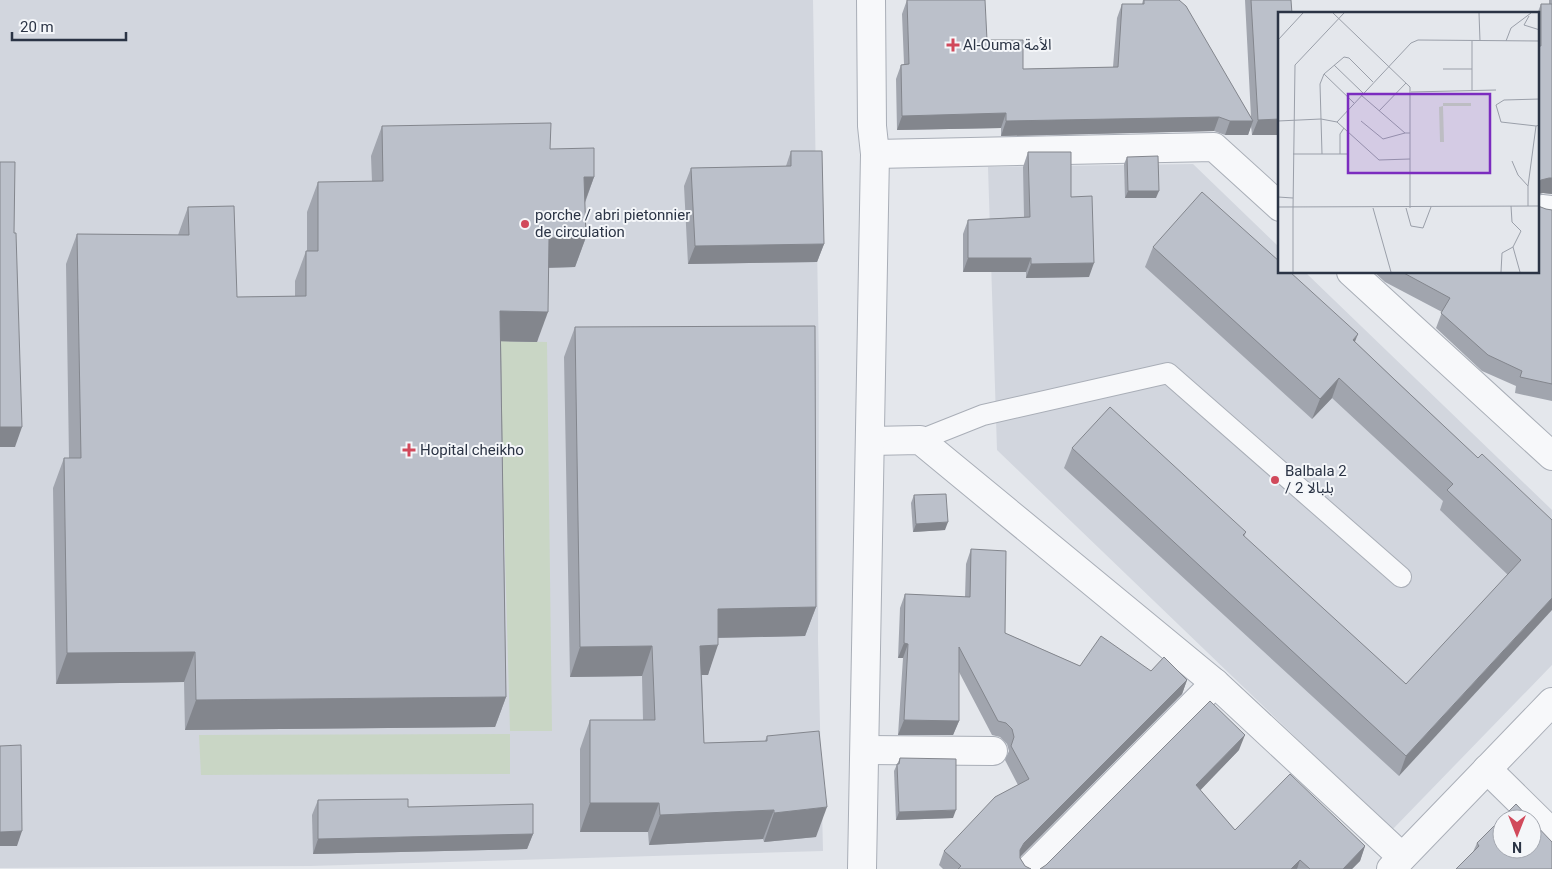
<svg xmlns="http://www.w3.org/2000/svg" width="1552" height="869" font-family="Roboto,'Noto Sans Arabic',sans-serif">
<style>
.built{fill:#d2d6de}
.green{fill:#c9d6c5}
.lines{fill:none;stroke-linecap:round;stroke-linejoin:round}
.lane-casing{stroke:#a9aeb7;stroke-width:22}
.street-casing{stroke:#a9aeb7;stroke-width:30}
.lane{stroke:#f7f8fa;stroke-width:20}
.street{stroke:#f7f8fa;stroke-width:28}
.wall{fill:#a1a5ae}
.shaded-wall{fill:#83868d}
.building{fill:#bbc0ca;stroke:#83868d}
.poi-dot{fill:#d1495b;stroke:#f4f6f9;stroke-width:2}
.labels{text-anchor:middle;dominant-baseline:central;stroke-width:4;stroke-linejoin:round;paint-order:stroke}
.poi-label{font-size:15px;fill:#2b3445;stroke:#f4f6f9;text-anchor:start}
.inset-road{fill:none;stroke:#9a9fa9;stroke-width:1}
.view{fill:#7b2cbf;fill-opacity:0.15;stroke:#7b2cbf;stroke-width:2.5}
.inset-edge{fill:none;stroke:#2b3445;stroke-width:2.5}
</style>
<rect width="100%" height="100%" fill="#e4e7ec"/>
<g class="built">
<path d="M0 0H813L819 366 818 641 823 851 310 866 0 868Z"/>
<path d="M1193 164 1279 247 1280 272 1306 273 1552 510V665L1392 830 997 450 988 167Z"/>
</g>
<g class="green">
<path d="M499 341 547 342 552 731H510Z"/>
<path d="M510 734V774L201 775 199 735Z"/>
</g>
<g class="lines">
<defs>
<path id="lane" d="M920 440 983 415 1168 373 1401 577"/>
<g id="street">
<path d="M875 154 1214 147 1280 207"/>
<path d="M1542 209 1552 210"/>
<path d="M1351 272 1552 456"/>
<path d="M870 441 920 440 1215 683 1402 857"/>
<path d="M865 750 993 751"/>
<path d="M1487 769 1552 833"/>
<path d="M862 869 875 154 872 126 871 0"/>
<path d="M1030 869 1215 683"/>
<path d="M1391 869 1552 702"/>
</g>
</defs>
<use href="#lane" class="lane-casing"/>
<use href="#street" class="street-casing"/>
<use href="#lane" class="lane"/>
<use href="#street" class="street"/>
</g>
<g class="wall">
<path d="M907 0 987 40 1023 69 1113 67 1117 18 1122 4H1142L1143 0H1179L1251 117 1245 0H1291L1280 135H1252L1251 126 1248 135H1225L1214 131 1001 136V128L897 130 896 79 901 65 904 64 902 14Z"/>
<path d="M1549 0H1552V194L1543 193 1538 194V14H1537L1541 4H1549Z"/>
<path d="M382 126 550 149 594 177 585 203 586 237 575 267 548 268 537 342 501 341 506 697 495 727 185 730 184 682 56 684 53 488 64 458H69L66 264 77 234 178 235 188 207 237 297 295 296V281L306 251H307V212L318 182H372L371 156Z"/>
<path d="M791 151 824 244 817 262 688 264 684 186 691 168 786 166Z"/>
<path d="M1028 152 1071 197 1089 277 1026 278V272H963V234L968 220 1024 217 1023 167Z"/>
<path d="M1127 157 1156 198H1125L1124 164Z"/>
<path d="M1546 209 1552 210V401L1515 393 1516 386 1482 371 1436 328 1442 312 1385 282 1374 272H1538Z"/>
<path d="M1153 247 1355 342 1478 458 1552 520 1399 776 1064 468 1072 448 1246 532 1244 537 1406 684 1508 575 1440 510 1443 501 1332 398 1312 419 1145 267Z"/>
<path d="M575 327 816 607 805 636 718 638 708 675H702L704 743 765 741 767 736 816 837 764 842 763 839 649 845 648 832H580V749L590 720H643L642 676 570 677 564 357Z"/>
<path d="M914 495 945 530 913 532 911 503Z"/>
<path d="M971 549 1005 633 1080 666 1151 671 1187 680 1182 694 1020 857V858L1025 866 1031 869H943L939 865 944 851 1018 785 1005 760 1009 751 1007 744 1000 737 992 735 959 672V721L953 735H898L903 658H898L900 608 905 594 965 597 966 564Z"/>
<path d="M1239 750 1200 790 1235 830 1365 846 1360 861 1352 869H1040Z"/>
<path d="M900 758 953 818 896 820 894 771Z"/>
<path d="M318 800 408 807 533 834 527 849 313 854 312 815Z"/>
<path d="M1552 842 1473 852 1477 843Z"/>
</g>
<g class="shaded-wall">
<path d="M1006 113 1001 128 897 130 902 116Z"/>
<path d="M1219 117 1214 131 1001 136 1006 121Z"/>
<path d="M1280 119V135H1252L1258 120Z"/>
<path d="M1230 121H1253L1248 135H1225Z"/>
<path d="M584 177H594L583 207Z"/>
<path d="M1549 178H1552V194L1543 193 1538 194V182L1541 180Z"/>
<path d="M1128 191H1159L1156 198H1125Z"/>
<path d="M586 237 575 267 538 268 549 238Z"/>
<path d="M824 244 817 262 688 264 695 246Z"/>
<path d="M968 258H1031L1026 272H963Z"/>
<path d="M1094 263 1089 277 1026 278 1031 264Z"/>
<path d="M500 311 548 312 537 342 489 341Z"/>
<path d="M1358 334 1350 354 1353 340Z"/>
<path d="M1339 378 1332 398 1312 419 1320 399Z"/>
<path d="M0 427H22L15 447H0Z"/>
<path d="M948 522 945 530 913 532 916 524Z"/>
<path d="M1552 598V610L1399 776 1406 756Z"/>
<path d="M816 607 805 636 707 638 718 609Z"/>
<path d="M904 643 908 644 903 658H898Z"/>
<path d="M718 645 708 675H690L700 646Z"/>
<path d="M652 646 642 676 570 677 580 647Z"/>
<path d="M195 652 184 682 56 684 67 653Z"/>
<path d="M1187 680 1182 694 1019 858 1020 850 1024 843Z"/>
<path d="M506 697 495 727 185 730 196 700Z"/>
<path d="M904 720 959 721 953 735H898Z"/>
<path d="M1245 735 1239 750 1191 800 1196 785Z"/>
<path d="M590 803H659L648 832H580Z"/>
<path d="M827 807 816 837 764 842 774 813Z"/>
<path d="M774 810 763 839 649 845 660 815Z"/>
<path d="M956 810 953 818 896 820 899 812Z"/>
<path d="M22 831 17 846H0V832Z"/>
<path d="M533 834 527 849 313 854 318 839Z"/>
<path d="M1365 846 1360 861 1352 869H1343Z"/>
<path d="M1300 860 1297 869H1291Z"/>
</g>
<g class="building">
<path d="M907 0H985L987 40H1023V69L1118 67 1122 4H1144V0H1179L1186 6 1253 121H1230L1219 117 1006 121V113L902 116 901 65 909 64Z"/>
<path d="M1251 0H1291L1292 14H1280V119L1258 120Z"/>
<path d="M1541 4H1552V178H1549L1541 180 1538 182V46H1541Z"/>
<path d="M551 123 550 149 594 148V177H584L586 237 549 238 548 312 500 311 506 697 196 700 195 652 67 653 64 458H81L77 234 189 235 188 207 234 206 237 297 306 296V251H318V182L383 181 382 126Z"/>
<path d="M791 151H822L824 244 695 246 691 168 791 166Z"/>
<path d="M1028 152H1071V197L1092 196 1094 263 1031 264V258H968V220L1030 217Z"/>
<path d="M1158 156 1159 191H1128L1127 157Z"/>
<path d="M0 162H15L14 233H16L22 427H0Z"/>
<path d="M1202 192 1280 262V272H1290L1358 334 1353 340 1395 380 1478 458 1482 454 1552 520V598L1406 756 1072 448 1110 407 1246 532 1243 535 1406 684 1521 560 1447 490 1453 484 1339 378 1320 399 1153 247Z"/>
<path d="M1538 206 1546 209 1552 210V384L1520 377 1522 371 1488 355 1441 313 1450 298 1402 272H1538Z"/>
<path d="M815 326 816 607 718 609V645L700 646 704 743 767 741V736L819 731 827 807 774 813V810L660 815 659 803H590V720H655L652 646 580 647 575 327Z"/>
<path d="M946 494 948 522 916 524 914 495Z"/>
<path d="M971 549 1006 551 1005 633 1080 666 1101 636 1151 671 1164 657 1187 680 1024 843 1020 850V858L1025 866 1031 869H958L961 866 944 851 995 797 1029 779 1011 746 1014 737 1012 729 1006 723 998 721 959 647V721L904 720 908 644 904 643 905 594 970 597Z"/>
<path d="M1210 701 1245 735 1196 785 1235 830 1290 774 1365 846 1343 869H1310L1300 860 1291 869H1040L1046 865Z"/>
<path d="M21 745 22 831 0 832V746Z"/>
<path d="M900 758 956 759V810L899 812 897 764H899Z"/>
<path d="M408 799V807L533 804V834L318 839V800Z"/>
<path d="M1516 804 1530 819H1502V849H1532V821L1552 842V869H1456L1479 846 1477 843Z"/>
</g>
<g class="poi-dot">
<path d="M950.5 37.5h5v5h5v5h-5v5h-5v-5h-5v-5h5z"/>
<circle cx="525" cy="224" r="5"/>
<path d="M406.5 442.5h5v5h5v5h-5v5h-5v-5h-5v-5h5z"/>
<circle cx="1275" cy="480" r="5"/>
</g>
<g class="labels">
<g class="poi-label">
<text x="963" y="45">Al-Ouma الأمة</text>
<text x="535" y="215">porche / abri pietonnier<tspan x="535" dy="17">de circulation</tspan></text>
<text x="420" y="450">Hopital cheikho</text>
<text x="1285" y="471">Balbala 2<tspan x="1285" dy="17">/ بلبالا 2</tspan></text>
</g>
</g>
<g transform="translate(1278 12)">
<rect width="261" height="261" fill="#e4e7ec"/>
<path d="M165 91H193V94H165L166 130H162L161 95 165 94Z" fill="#c9d6c5"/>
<path class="inset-road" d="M55 1 132 75V196M201 1 202 29M251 4 246 13 262 18M0 28 25 1M228 29 233 16 253 1M56 53 85 81M165 57H194M46 62 76 91M194 79V29M133 80 218 78M83 83 127 121H132M101 99 128 71M0 109 43 107 59 110M83 109 105 127 127 121M258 114 223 110 218 93 226 88 262 87M15 142H71M44 142 42 72 46 62 66 45 71 46 95 70M62 142V122L66 116M132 147 101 148 59 110 133 31 140 28 262 29M234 149 240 163 250 174V194M250 174 258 114 262 113M0 185 15 186M233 194 234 210 243 219 235 235M0 195 262 194M95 196 113 260M128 196 133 214 145 216 153 195M15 197 17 53 66 1M15 260V197M223 260 224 241 235 235 242 260"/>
<path class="view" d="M70 82H212V161H70Z"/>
<rect width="261" height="261" class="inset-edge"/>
</g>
<g transform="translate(1517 834) rotate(180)"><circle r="24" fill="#f4f6f9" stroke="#a4a8b1"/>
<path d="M0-4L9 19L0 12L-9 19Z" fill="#d1495b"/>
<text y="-8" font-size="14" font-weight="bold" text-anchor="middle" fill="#2b3445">N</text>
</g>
<path d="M12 32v8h114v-8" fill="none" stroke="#2b3445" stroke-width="2.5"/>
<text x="20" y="32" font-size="15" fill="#2b3445" stroke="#f4f6f9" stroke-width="4" paint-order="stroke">20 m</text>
</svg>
